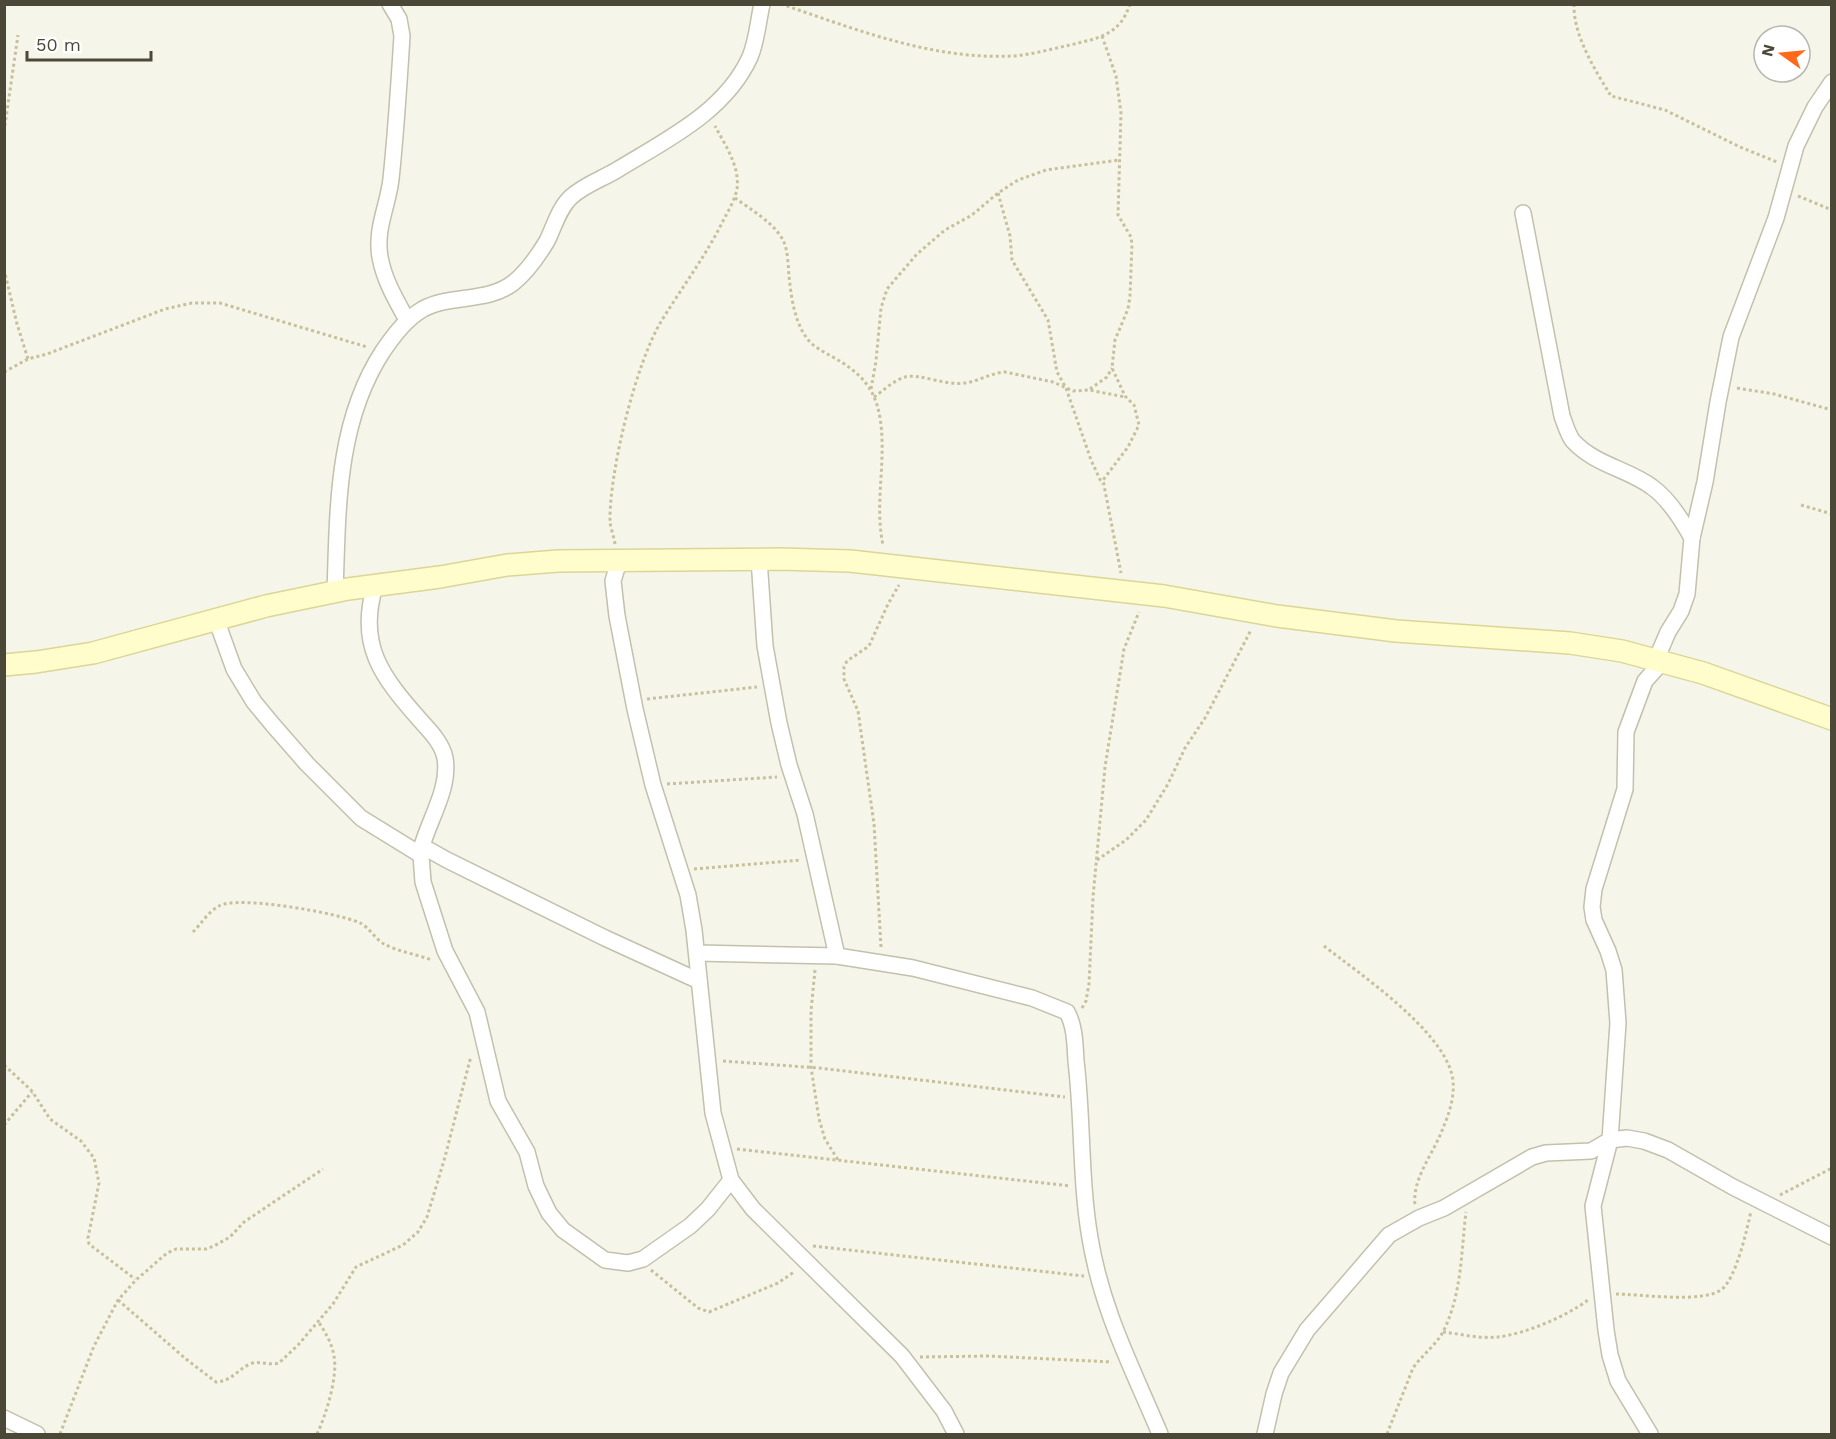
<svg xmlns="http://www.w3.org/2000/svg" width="1836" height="1439" font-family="'Work Sans',sans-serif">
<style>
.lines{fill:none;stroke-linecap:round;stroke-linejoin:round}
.street-casing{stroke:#c3c0ac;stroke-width:18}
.secondary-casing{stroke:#dbd696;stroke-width:24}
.path{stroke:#c7c09b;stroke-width:3;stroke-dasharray:3 3;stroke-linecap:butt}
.street{stroke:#fff;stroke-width:15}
.secondary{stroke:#fffdcc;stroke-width:21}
</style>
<rect width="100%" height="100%" fill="#f6f5ea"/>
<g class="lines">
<defs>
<g id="street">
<path d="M390 4 399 19 402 36C399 84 396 132 391 179 388 206 375 229 380 257 384 280 396 300 407 320"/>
<path d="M1523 213 1562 416C1565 424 1568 435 1573 441 1595 465 1628 469 1652 487 1669 499 1682 520 1692 538"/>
<path d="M759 559 765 646 779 723 789 765 805 814 837 956"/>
<path d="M619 561 613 581 617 616 635 709 653 785 688 895 694 930 713 1113 731 1180 753 1209 902 1356 944 1411 956 1434"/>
<path d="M375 586C357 645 382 677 420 720 430 731 442 743 445 758 450 788 430 818 422 846L421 855 423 882 445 951 477 1012 498 1101 527 1152 536 1186 549 1213 563 1230 605 1260 628 1263 643 1259 690 1226 708 1209 731 1180"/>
<path d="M335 592C338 509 336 423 383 351 394 335 406 319 423 309 451 294 487 303 513 283 527 272 538 256 547 241 554 227 559 208 571 197 584 185 602 179 617 170 666 140 725 112 750 57 757 40 758 22 762 4"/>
<path d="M216 619 234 669 254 702 273 725 307 764 361 818 421 855"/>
<path d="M1656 660 1668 632 1681 611 1687 594 1692 538 1705 482 1718 402 1731 337 1776 218 1796 146 1815 107 1832 82"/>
<path d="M422 846 447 860 605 938 699 981"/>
<path d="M697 953 837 956 913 968 1032 998 1067 1012C1075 1026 1075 1045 1076 1061 1083 1120 1080 1180 1090 1238 1102 1311 1132 1367 1160 1434"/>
<path d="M4 1418 37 1434"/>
<path d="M1265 1434 1274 1394 1281 1373 1307 1330 1389 1235 1419 1218 1444 1208 1532 1157 1546 1153 1591 1151 1610 1140 1627 1138 1644 1141 1668 1150 1733 1187 1832 1237"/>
<path d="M1650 1434 1618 1381 1610 1355 1606 1330 1593 1206 1610 1140 1618 1023 1614 970 1608 951 1594 920 1592 907 1594 889 1625 789 1626 732 1645 681 1662 662"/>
</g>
<path id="secondary" d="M4 665 36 662 93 653 266 606 348 589 440 577 507 565 558 561 780 559 850 561 1164 596 1277 616 1396 631 1570 643 1622 651 1703 673 1832 719"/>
</defs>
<use href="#street" class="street-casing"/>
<use href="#secondary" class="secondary-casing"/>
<g class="path">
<path d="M781 4C855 29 932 60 1012 56 1031 55 1051 49 1070 45 1099 38 1120 35 1130 4"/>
<path d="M1574 4C1573 35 1595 70 1611 96L1665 110 1740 147 1777 162"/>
<path d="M1102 36 1116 76 1121 113 1118 215 1131 237 1132 244 1130 296 1128 309 1115 340 1112 368 1125 396 1134 405 1139 425 1128 447 1103 480 1121 573"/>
<path d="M4 132 18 35"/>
<path d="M998 193 1010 236 1012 260 1048 320 1057 372 1066 388 1091 460 1102 484"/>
<path d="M1798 196 1832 210"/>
<path d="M735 198C750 209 773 222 783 240 788 250 788 264 789 276 791 295 794 320 806 337 812 346 822 351 831 356 858 371 875 386 880 418 887 460 874 503 883 545"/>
<path d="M4 269 17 324 28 359"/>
<path d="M4 372 28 359 47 354 165 309 192 303H220L367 347"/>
<path d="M1737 388 1774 394 1832 410"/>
<path d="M871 389 876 361 881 308 887 289 917 254 945 230 972 215 998 193 1018 180 1046 170 1119 160"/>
<path d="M1090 389 1107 377 1112 368"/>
<path d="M874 397C883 391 894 380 905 377 919 373 945 386 965 383 979 381 991 373 1005 372L1053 382 1073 391 1089 390 1125 397"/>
<path d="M1801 505 1832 514"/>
<path d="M615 544C614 537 611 529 610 522 609 472 636 362 662 320 683 286 707 254 724 219 729 210 735 199 737 189 740 166 725 145 715 126"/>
<path d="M647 699 757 687"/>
<path d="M667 784 777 777"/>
<path d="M1097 860 1126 840 1146 820 1168 784 1185 748 1205 718 1251 630"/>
<path d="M694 869 801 860"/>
<path d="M193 932C201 924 209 911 219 906 237 895 339 913 360 923 369 927 375 939 384 944 397 951 418 955 432 960"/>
<path d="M1324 946C1360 974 1441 1029 1452 1075 1456 1092 1450 1112 1443 1128 1434 1153 1412 1178 1415 1205"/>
<path d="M881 947 874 824 858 711 844 679V667L847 661 869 646 888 604 899 585"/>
<path d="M815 970 811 1011V1067L819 1119 825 1139 838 1160"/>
<path d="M1082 1008 1086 1001 1089 984 1093 897 1105 767 1124 649 1139 612"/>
<path d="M723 1061 819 1068 1065 1097"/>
<path d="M4 1065 32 1091 50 1119 81 1141 94 1158 99 1183 88 1238 89 1244 135 1279"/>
<path d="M4 1125 32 1092"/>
<path d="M737 1149 1071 1186"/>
<path d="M1780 1195 1832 1168"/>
<path d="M813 1246 1084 1276"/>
<path d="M651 1270 698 1308 709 1312 778 1283 794 1272"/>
<path d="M1616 1294C1639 1294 1704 1304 1722 1289 1736 1278 1747 1230 1751 1211"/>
<path d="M118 1300 186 1359 216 1382C232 1381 237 1370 250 1364 259 1360 270 1366 279 1363L298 1345 333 1304 356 1267 403 1245 418 1232 427 1217 445 1157 471 1056"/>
<path d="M1443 1332C1461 1334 1480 1339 1498 1337 1525 1334 1567 1316 1588 1300"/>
<path d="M920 1357 988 1356 1112 1362"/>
<path d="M60 1434 94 1346 118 1300 136 1280 167 1253 176 1249H206L214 1246 230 1237 244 1222 323 1169"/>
<path d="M317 1434C326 1415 338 1377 334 1356 332 1343 325 1332 318 1321"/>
<path d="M1387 1434 1413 1368C1422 1355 1435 1346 1443 1332 1462 1294 1461 1253 1466 1212"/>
</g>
<use href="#street" class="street"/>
<use href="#secondary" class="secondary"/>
</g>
<rect width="1836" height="1439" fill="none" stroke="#4c4837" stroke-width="12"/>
<g transform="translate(1782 54) rotate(285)"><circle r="28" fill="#ffffff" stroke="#b7b6af" stroke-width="1.5"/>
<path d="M0-4.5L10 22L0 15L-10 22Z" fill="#ff6919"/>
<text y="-9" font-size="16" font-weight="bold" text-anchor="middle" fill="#4c4837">N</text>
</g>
<path d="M27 51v9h124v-9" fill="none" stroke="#4c4837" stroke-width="3"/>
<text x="36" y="51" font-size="18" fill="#4c4837" stroke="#ffffff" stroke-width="4.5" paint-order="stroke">50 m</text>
</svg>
